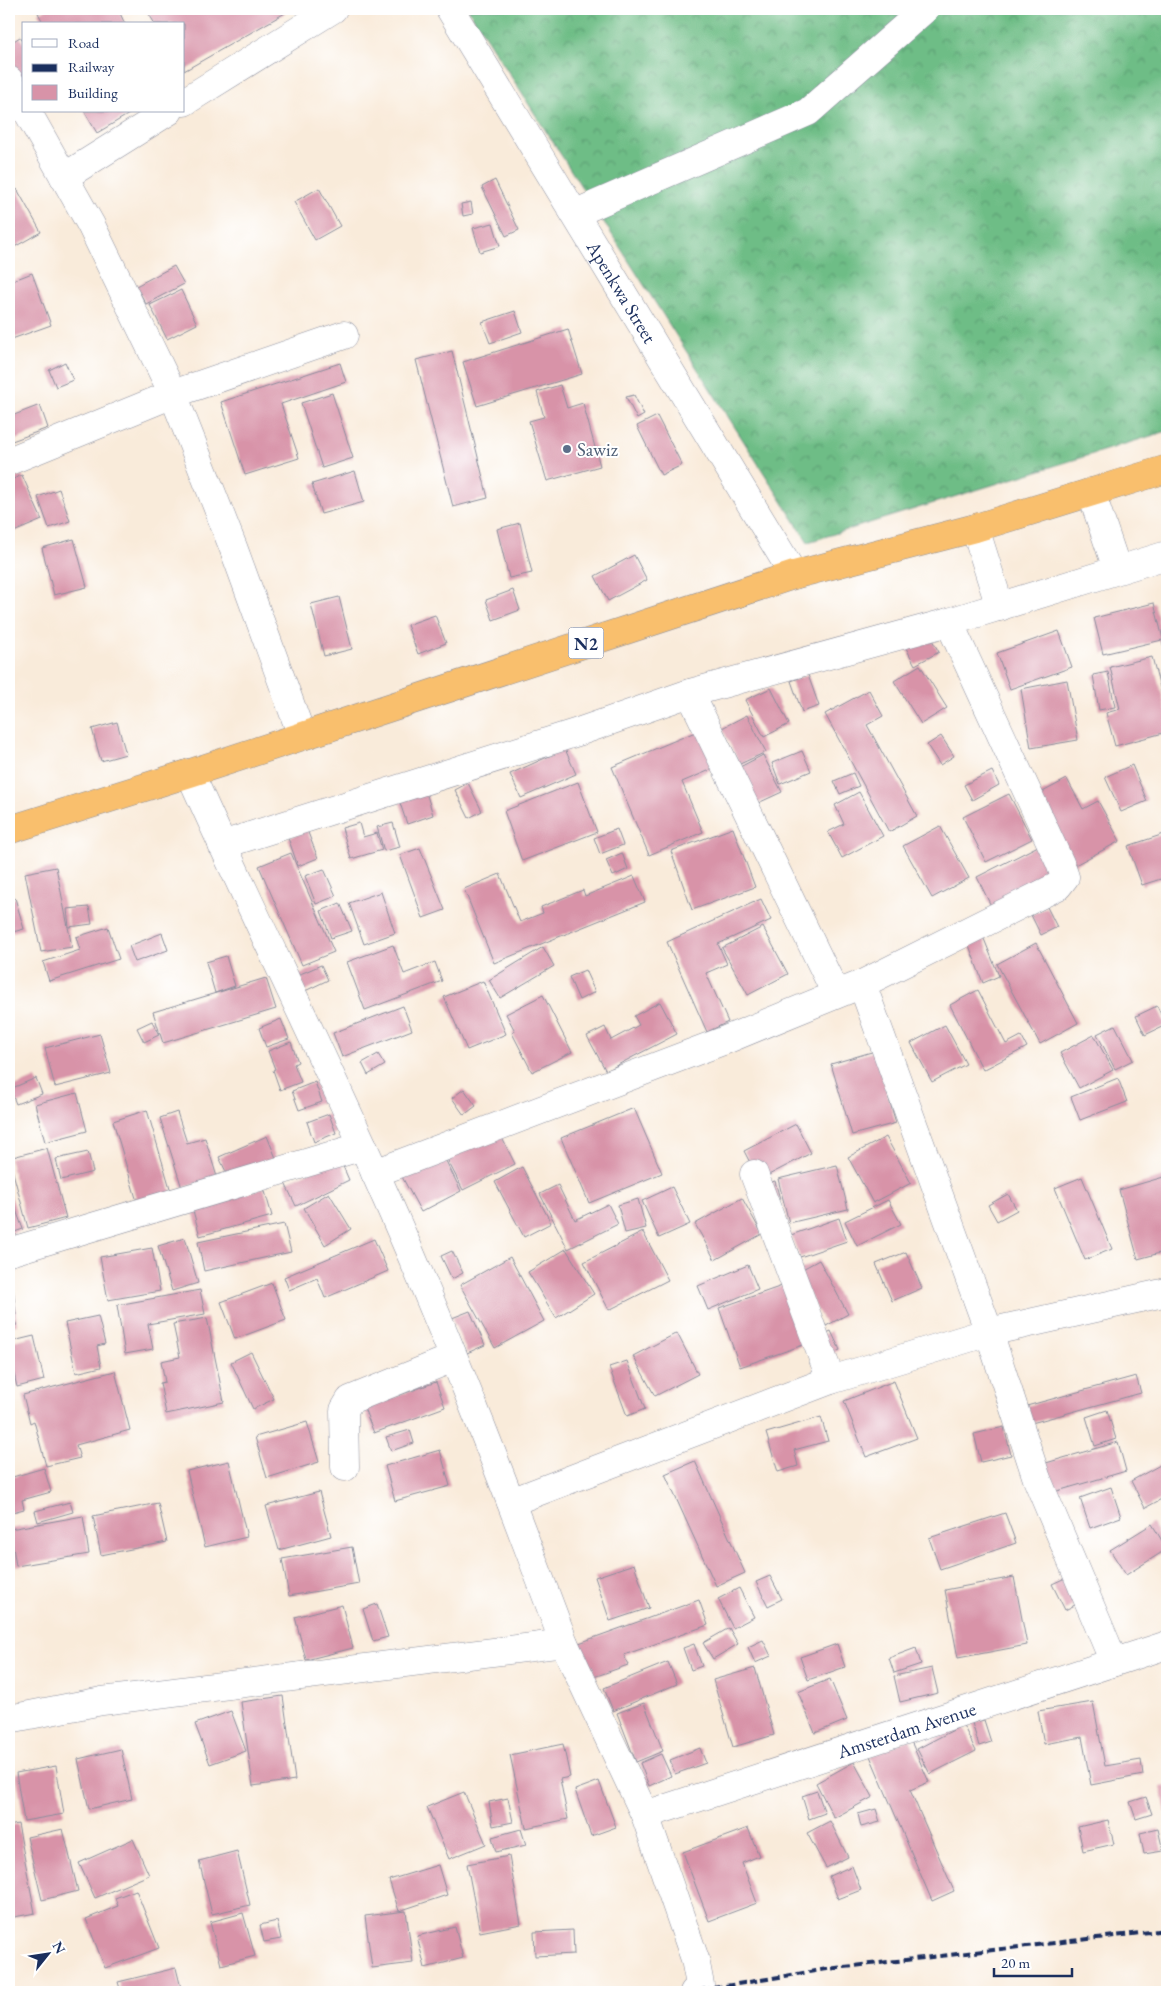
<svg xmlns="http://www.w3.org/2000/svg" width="1176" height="2001" font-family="'EB Garamond',serif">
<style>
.forest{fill:url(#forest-crowns);stroke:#447672}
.building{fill:#d893a8}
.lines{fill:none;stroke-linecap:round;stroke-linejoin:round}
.minor-casing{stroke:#8a8d9c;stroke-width:29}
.highway-casing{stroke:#8a8d9c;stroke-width:29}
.minor{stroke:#fff;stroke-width:28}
.highway{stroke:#f9bf6d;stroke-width:28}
.rail{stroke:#1b2f5e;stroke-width:4;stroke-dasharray:8 4;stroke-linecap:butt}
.service-dot{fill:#5c6f8a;stroke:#fff;stroke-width:2}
.labels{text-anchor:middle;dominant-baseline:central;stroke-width:4;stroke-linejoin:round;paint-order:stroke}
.shield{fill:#fff;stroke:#5f6d8e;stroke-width:1}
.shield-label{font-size:18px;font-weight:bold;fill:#1b2f5e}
.street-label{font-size:19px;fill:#1b2f5e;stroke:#fff}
.service-label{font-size:19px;fill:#4e5e75;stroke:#fff;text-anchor:start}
</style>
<defs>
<pattern id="forest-crowns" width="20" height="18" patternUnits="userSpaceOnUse" patternTransform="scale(1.25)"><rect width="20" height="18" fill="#6ebd86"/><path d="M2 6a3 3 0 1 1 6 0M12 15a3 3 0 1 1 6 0" fill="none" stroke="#5a9a71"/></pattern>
</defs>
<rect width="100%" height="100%" fill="#fff"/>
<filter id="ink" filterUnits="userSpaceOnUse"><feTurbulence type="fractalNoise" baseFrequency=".02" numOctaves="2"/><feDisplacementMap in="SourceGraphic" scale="10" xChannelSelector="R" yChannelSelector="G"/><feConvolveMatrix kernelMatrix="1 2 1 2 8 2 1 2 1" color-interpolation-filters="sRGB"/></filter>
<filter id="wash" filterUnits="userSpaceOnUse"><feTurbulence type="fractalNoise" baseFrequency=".0096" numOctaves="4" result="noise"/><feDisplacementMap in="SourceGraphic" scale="20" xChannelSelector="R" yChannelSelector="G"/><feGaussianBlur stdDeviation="1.12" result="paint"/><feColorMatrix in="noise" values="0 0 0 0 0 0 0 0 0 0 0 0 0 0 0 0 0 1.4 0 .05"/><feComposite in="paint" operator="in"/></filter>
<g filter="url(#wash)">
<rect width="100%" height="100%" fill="#f9ebda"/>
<path class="forest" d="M468 9H1167V431L808 542Z"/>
<g id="blocks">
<g class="building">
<path d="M47 9H118L125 24H44L38 13Z"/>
<path d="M146 9H292L184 71V24H155Z"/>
<path d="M20 37 24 43V87L9 71V44Z"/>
<path d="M84 111H134L97 133Z"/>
<path d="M495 180 519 230 506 236 482 187Z"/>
<path d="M319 188 340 226 315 240 294 202Z"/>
<path d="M17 189 41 232 9 250V194Z"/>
<path d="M471 202 473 214 463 216 461 204Z"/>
<path d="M493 223 500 246 480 252 473 228Z"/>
<path d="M174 266 184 284 146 304 136 286Z"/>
<path d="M32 273 51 325 9 340V282Z"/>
<path d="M181 290 197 324 167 339 150 305Z"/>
<path d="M515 311 522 332 490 343 482 322Z"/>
<path d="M568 329 582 374 477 406 463 362Z"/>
<path d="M452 351 488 498 453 507 416 360Z"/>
<path d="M65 362 73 380 56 387 49 370Z"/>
<path d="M340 363 346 382 281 404 299 458 245 475 221 402Z"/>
<path d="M560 385 567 408 583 403 600 466 547 481 529 421 544 417 537 392Z"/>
<path d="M332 393 353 458 322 468 301 403Z"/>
<path d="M634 395 644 415 637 419 626 397Z"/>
<path d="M40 405 48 428 12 441 9 434V417Z"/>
<path d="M657 416 682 465 661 475 637 426Z"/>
<path d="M355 471 364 502 321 514 312 484Z"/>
<path d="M22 475 42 520 9 534V481Z"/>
<path d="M59 489 70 521 49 528 38 497Z"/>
<path d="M520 523 532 573 509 578 497 529Z"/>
<path d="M74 539 87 587 54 595 42 548Z"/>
<path d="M634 555 647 580 608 601 595 576Z"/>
<path d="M513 590 520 610 493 620 486 600Z"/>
<path d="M339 597 352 649 324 656 311 604Z"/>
<path d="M1154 603 1163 639H1167V663L1162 640 1103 654 1094 618Z"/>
<path d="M435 615 446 643 418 654 407 625Z"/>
<path d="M1059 631 1072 667 1010 689 997 653Z"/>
<path d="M929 635 939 652 915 665 906 648Z"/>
<path d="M1152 657 1167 714V732L1115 746 1106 713 1120 709 1110 667Z"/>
<path d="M920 665 947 708 921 724 894 681Z"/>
<path d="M1108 672 1115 707 1099 710 1093 675Z"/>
<path d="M808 675 819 706 802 712 791 681Z"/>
<path d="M1067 680 1078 740 1031 748 1021 689Z"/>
<path d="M771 688 789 724 764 737 745 700Z"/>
<path d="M869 690 883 716 867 725 917 816 889 832 825 714Z"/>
<path d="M747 715 766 752 740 764 722 728Z"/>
<path d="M117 722 126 754 101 761 92 729Z"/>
<path d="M700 730 715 768 682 782 703 832 649 855 612 767Z"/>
<path d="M941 736 954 756 940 765 927 745Z"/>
<path d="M565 749 576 774 521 798 510 774Z"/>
<path d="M802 751 811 771 780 784 772 763Z"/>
<path d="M763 755 782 792 756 804 738 768Z"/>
<path d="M1132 765 1147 801 1121 812 1105 777Z"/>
<path d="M992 771 999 785 972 800 964 785Z"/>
<path d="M853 773 859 786 840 794 834 781Z"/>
<path d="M1067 779 1083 809 1098 801 1120 841 1075 865 1037 795Z"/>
<path d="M578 782 597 832 522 861 504 811Z"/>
<path d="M468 783 482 811 469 818 455 790Z"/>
<path d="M426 792 433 815 407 824 399 800Z"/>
<path d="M859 792 883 836 842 858 828 832 844 824 835 805Z"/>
<path d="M1009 794 1032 839 986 862 963 817Z"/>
<path d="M359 823 363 837 377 833 382 850 351 859 342 828Z"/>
<path d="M393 823 400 847 384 851 377 827Z"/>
<path d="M940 826 969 878 932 898 903 846Z"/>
<path d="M733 828 755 887 692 910 671 851Z"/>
<path d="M617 829 623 845 600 854 594 838Z"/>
<path d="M307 830 318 858 298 866 288 838Z"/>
<path d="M1167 833V877L1142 885 1128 846Z"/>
<path d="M1042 844 1058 875 992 908 977 877Z"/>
<path d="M420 848 445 910 423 918 400 855Z"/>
<path d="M291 853 334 952 302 965 259 866Z"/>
<path d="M622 853 628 869 613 876 606 860Z"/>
<path d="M56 867 72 947 41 952 25 873Z"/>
<path d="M324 869 336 896 316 904 305 876Z"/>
<path d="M500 874 520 922 543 913 541 907 583 890 585 896 634 876 645 902 494 963 464 889Z"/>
<path d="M381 892 395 933 364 944 349 903Z"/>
<path d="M15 898 24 929 9 933V900Z"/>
<path d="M761 899 771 920 718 944 727 964 706 973 728 1022 707 1032 667 942Z"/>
<path d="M340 903 352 931 331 938 321 911Z"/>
<path d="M89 907 92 924 69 927 67 909Z"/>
<path d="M1047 907 1057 927 1041 935 1031 915Z"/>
<path d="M108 927 119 959 49 981 43 962 80 950 76 937Z"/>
<path d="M763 927 788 974 748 995 722 948Z"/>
<path d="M162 933 168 950 135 962 129 946Z"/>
<path d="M982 934 999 976 983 983 967 940Z"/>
<path d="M1036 943 1078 1023 1040 1044 997 964Z"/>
<path d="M393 945 404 974 435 962 442 981 365 1010 347 962Z"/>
<path d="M543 947 554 966 500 998 489 980Z"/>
<path d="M226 956 235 986 215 993 206 962Z"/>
<path d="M321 965 328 980 305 991 298 975Z"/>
<path d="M585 970 595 992 579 1000 569 977Z"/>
<path d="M266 978 276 1009 163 1043 153 1012Z"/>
<path d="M483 981 506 1034 467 1050 444 997Z"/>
<path d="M978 990 1006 1044 1021 1036 1027 1047 983 1070 950 1005Z"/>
<path d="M543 995 572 1052 532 1072 512 1033 515 1031 506 1014Z"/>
<path d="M660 1002 677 1034 606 1071 587 1036 605 1027 611 1040 639 1025 634 1016Z"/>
<path d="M403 1006 412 1030 342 1057 333 1033Z"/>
<path d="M1157 1006 1166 1025 1145 1035 1136 1016Z"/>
<path d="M281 1019 289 1039 266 1047 259 1028Z"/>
<path d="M152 1021 159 1035 144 1042 137 1028Z"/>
<path d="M945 1025 966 1064 932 1082 911 1043Z"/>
<path d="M1115 1025 1133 1060 1115 1069 1097 1034Z"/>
<path d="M100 1034 111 1073 55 1087 45 1048Z"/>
<path d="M1094 1035 1113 1070 1079 1088 1060 1053Z"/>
<path d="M291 1042 298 1062 294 1064 301 1082 280 1090 273 1070 275 1069 268 1051Z"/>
<path d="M875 1051 896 1123 852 1135 831 1064Z"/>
<path d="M378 1054 385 1065 368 1075 362 1063Z"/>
<path d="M36 1078 42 1094 16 1104 10 1089Z"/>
<path d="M1118 1078 1127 1102 1080 1120 1071 1097Z"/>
<path d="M315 1082 322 1102 299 1110 292 1091Z"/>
<path d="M464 1089 476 1106 464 1115 452 1098Z"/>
<path d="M77 1093 87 1131 45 1142 35 1104Z"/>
<path d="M634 1108 662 1173 589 1203 561 1138Z"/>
<path d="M147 1110 172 1195 138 1205 113 1121Z"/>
<path d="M177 1112 187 1143 205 1138 217 1177 182 1188 160 1118Z"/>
<path d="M329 1114 336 1133 314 1142 307 1122Z"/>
<path d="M796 1124 811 1153 759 1180 744 1151Z"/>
<path d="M499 1132 515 1164 463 1190 447 1159Z"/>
<path d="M267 1136 276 1158 229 1178 219 1157Z"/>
<path d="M886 1137 911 1183 873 1203 848 1157Z"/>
<path d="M47 1148 66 1218 28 1228 9 1158Z"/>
<path d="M88 1152 93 1172 61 1180 56 1159Z"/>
<path d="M442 1153 461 1191 421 1212 401 1175Z"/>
<path d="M339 1157 349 1180 296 1206 285 1183Z"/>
<path d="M837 1165 848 1209 789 1223 778 1179Z"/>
<path d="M522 1167 551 1223 524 1237 495 1182Z"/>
<path d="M1167 1176V1251L1138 1259 1119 1190Z"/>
<path d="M1082 1177 1112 1249 1085 1260 1055 1188Z"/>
<path d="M775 1181 780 1199 763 1204 758 1186Z"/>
<path d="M558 1185 575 1220 608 1204 618 1224 568 1249 540 1194Z"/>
<path d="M672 1187 690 1224 659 1238 642 1201Z"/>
<path d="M264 1188 272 1216 200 1236 192 1207Z"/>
<path d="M9 1191 23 1229 9 1234Z"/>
<path d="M329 1193 351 1229 325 1245 304 1208Z"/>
<path d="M1008 1194 1017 1210 997 1221 988 1205Z"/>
<path d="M742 1198 762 1234 715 1260 695 1224Z"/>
<path d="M638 1199 646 1228 625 1233 618 1205Z"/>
<path d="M888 1200 901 1224 857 1246 845 1221Z"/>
<path d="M839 1218 847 1241 800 1257 791 1235Z"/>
<path d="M284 1224 291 1252 204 1271 198 1242Z"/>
<path d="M643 1232 668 1280 609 1310 584 1262Z"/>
<path d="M185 1238 198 1283 172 1291 158 1246Z"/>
<path d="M374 1239 388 1271 325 1298 317 1278 289 1290 284 1277Z"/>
<path d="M152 1248 160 1291 108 1300 100 1257Z"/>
<path d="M566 1249 594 1294 556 1318 528 1272Z"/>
<path d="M452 1251 463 1273 452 1279 441 1256Z"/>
<path d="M906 1252 922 1288 892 1301 876 1264Z"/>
<path d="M510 1257 544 1321 495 1348 460 1285Z"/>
<path d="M819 1260 848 1314 826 1326 797 1272Z"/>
<path d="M748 1265 758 1289 708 1310 698 1286Z"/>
<path d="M272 1283 286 1320 235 1339 221 1302Z"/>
<path d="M785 1285 806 1344 740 1367 719 1308Z"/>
<path d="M9 1286H13L17 1325 9 1326Z"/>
<path d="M200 1290 205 1314 148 1324 153 1349 125 1354 117 1305Z"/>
<path d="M470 1311 485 1345 467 1353 452 1318Z"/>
<path d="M98 1316 105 1344 97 1346 101 1367 76 1373 65 1323Z"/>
<path d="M207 1318 224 1402 166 1414 160 1383 165 1382 161 1361 180 1357 173 1324Z"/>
<path d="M831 1331 840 1350 825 1357 816 1338Z"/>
<path d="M677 1333 698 1374 655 1396 633 1356Z"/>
<path d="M34 1336 44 1380 17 1387 9 1352V1342Z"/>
<path d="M251 1352 274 1399 253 1409 231 1362Z"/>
<path d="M627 1361 645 1409 627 1416 609 1367Z"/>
<path d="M115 1371 130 1430 76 1445 80 1458 46 1466 34 1421 30 1423 23 1395Z"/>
<path d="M1136 1376 1141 1393 1028 1424 1023 1407Z"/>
<path d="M894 1381 917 1438 866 1457 844 1401Z"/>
<path d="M436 1382 445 1407 374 1433 364 1408Z"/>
<path d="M1107 1410 1116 1439 1095 1446 1086 1417Z"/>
<path d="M821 1417 828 1441 794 1450 798 1466 778 1472 766 1433Z"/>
<path d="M307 1422 319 1462 267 1478 255 1437Z"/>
<path d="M1004 1427 1011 1455 981 1462 974 1434Z"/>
<path d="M410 1430 414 1443 391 1451 386 1437Z"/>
<path d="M1118 1442 1126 1471 1054 1492 1046 1463Z"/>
<path d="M440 1450 450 1486 395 1501 385 1466Z"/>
<path d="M229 1461 247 1537 205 1547 187 1471Z"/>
<path d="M695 1461 745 1573 716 1586 665 1474Z"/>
<path d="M1160 1465 1167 1479V1496L1145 1508 1131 1481Z"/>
<path d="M44 1468 51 1492 22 1500 24 1509 9 1513V1478Z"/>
<path d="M1111 1487 1121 1517 1090 1528 1080 1498Z"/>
<path d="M319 1492 331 1536 279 1550 266 1506Z"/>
<path d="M70 1502 73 1512 38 1522 35 1511Z"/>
<path d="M158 1503 167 1542 101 1555 93 1516Z"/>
<path d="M1005 1513 1016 1543 940 1569 929 1538Z"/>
<path d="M83 1516 89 1554 16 1566 10 1529Z"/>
<path d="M1152 1524 1167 1549 1126 1575 1110 1550Z"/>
<path d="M352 1547 359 1584 289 1596 282 1559Z"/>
<path d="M634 1564 649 1608 610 1621 595 1577Z"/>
<path d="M1074 1574 1087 1599 1065 1610 1052 1584Z"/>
<path d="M770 1576 782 1599 768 1606 756 1582Z"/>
<path d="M1014 1577 1027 1645 958 1658 945 1590Z"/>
<path d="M739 1588 754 1617 733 1628 718 1599Z"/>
<path d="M699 1600 708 1625 624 1655 628 1665 591 1678 579 1643Z"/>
<path d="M377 1604 388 1637 373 1641 363 1609Z"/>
<path d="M342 1605 353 1648 306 1660 295 1617Z"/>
<path d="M729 1628 738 1644 713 1659 703 1643Z"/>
<path d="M763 1640 771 1656 755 1663 748 1647Z"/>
<path d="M694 1644 702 1666 691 1670 683 1648Z"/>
<path d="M837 1644 845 1667 808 1680 800 1657Z"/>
<path d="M916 1648 921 1664 894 1673 889 1658Z"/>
<path d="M668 1662 677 1684 613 1711 604 1688Z"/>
<path d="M755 1668 774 1735 733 1747 713 1680Z"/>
<path d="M932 1668 938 1693 900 1702 894 1676Z"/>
<path d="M830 1679 847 1720 815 1733 798 1692Z"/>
<path d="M283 1696 295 1780 253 1786 241 1702Z"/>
<path d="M1093 1702 1105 1766 1141 1760 1143 1775 1091 1785 1082 1737 1044 1744 1038 1711Z"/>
<path d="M644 1703 663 1751 636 1762 617 1713Z"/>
<path d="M231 1711 246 1751 210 1764 195 1724Z"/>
<path d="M984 1720 991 1742 979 1746 972 1723Z"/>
<path d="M963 1725 976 1751 930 1774 917 1749Z"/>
<path d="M910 1739 929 1782 910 1790 954 1891 932 1901 870 1756Z"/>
<path d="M563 1744 570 1777 560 1779 568 1819 526 1828 510 1755Z"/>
<path d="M700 1748 706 1763 675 1774 670 1760Z"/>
<path d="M121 1749 132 1799 89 1809 78 1759Z"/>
<path d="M661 1754 671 1776 649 1786 640 1763Z"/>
<path d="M854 1762 873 1797 834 1818 816 1783Z"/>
<path d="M56 1766 64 1814 24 1821 16 1773Z"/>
<path d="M599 1781 616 1827 591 1836 575 1790Z"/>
<path d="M1167 1786V1813H1166L1161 1787Z"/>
<path d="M817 1791 825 1813 809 1819 802 1796Z"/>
<path d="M464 1792 486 1844 449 1859 427 1807Z"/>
<path d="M1146 1797 1152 1814 1136 1819 1130 1802Z"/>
<path d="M508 1798 513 1822 493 1826 489 1802Z"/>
<path d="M876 1809 880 1822 861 1827 858 1814Z"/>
<path d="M1108 1820 1114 1844 1083 1851 1078 1827Z"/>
<path d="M830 1821 848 1857 826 1868 807 1833Z"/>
<path d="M18 1824 35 1913 9 1918V1826Z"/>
<path d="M748 1828 759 1856 742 1863 757 1903 709 1921 683 1852Z"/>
<path d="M63 1829 78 1891 42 1900 27 1837Z"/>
<path d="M521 1829 526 1845 496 1852 492 1837Z"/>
<path d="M1158 1829 1163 1851 1144 1854 1140 1833Z"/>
<path d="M133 1839 149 1875 95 1898 79 1863Z"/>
<path d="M237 1851 250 1905 212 1914 199 1861Z"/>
<path d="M509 1856 521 1924 480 1932 467 1864Z"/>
<path d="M438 1865 447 1895 399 1911 389 1880Z"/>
<path d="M852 1866 861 1890 838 1899 829 1876Z"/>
<path d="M136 1890 159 1948 105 1968 86 1919 118 1906 115 1898Z"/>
<path d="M406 1911 413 1963 372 1968 365 1916Z"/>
<path d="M243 1913 255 1956 221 1965 210 1922Z"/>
<path d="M277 1921 281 1939 264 1942 260 1925Z"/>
<path d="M455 1927 463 1958 425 1968 417 1936Z"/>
<path d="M573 1930 574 1954 535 1956 534 1932Z"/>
<path d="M176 1968 182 1992H121L118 1982Z"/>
</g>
</g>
</g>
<g filter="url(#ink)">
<use href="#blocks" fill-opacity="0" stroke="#8a8d9c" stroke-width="1"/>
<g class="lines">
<defs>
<g id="minor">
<path id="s1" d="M450 9 794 575"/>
<path d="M9 80 24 106"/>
<path d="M184 102 333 9"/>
<path d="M27 111 91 225 173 394 233 547 302 736"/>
<path d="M64 177 169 111"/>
<path d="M576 213 808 112 925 9"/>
<path d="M9 461 173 394 344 335"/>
<path d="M1091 492 1117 569"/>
<path d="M975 528 1000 607"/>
<path d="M949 622 1167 555"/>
<path d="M690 693 836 994"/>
<path d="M190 773C250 908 316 1040 376 1175 445 1328 505 1485 564 1643"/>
<path d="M222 845 578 732 690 693 949 622 1060 863 1065 877 1058 886 862 984 723 1041 375 1173"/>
<path d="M862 984 989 1332 1037 1479 1114 1662"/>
<path d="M754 1174 831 1380"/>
<path d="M9 1252 363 1146"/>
<path d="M345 1467 344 1410 350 1400 453 1358"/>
<path d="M511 1502 831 1380 989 1332 1167 1292"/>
<path d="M9 1719 102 1701 564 1643 645 1815 695 1959 700 1985 694 1992"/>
<path id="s2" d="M645 1815 1167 1645"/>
</g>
<path id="highway" d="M9 830 190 773 794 575 975 528 1167 469"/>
</defs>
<use href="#minor" class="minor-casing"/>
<use href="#highway" class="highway-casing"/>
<use href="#minor" class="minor"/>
<use href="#highway" class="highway"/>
<path class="rail" d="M690 1992 827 1969 1167 1930"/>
</g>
</g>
<circle class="service-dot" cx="567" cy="449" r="5"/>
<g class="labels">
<rect class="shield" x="568.5" y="627.5" width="35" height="31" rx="4"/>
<g class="shield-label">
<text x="586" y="643">N2</text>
</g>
<g class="street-label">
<text stroke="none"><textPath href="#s1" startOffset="331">Apenkwa Street</textPath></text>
<text stroke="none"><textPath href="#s2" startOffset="275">Amsterdam Avenue</textPath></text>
</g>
<g class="service-label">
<text x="577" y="449">Sawiz</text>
</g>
</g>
<rect width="1176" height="2001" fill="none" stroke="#fff" stroke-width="30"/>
<rect x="22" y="22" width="162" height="90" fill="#ffffff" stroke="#a4acbf"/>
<rect x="32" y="39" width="25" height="8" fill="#ffffff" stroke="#a4acbf"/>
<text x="68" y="48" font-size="15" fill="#1b2f5e">Road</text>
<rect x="32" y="64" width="25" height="8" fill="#1b2f5e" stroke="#a4acbf"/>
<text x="68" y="72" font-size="15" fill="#1b2f5e">Railway</text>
<rect x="32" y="85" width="25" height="15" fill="#d893a8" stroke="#a4acbf"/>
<text x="68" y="98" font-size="15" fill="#1b2f5e">Building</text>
<g transform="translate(48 1954) rotate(60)" stroke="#ffffff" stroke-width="4" paint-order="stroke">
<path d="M0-4L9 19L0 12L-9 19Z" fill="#1b2f5e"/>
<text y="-8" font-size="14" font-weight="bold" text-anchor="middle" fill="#1b2f5e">N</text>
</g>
<path d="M994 1968v8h78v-8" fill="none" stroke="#1b2f5e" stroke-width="2.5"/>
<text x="1001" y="1968" font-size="15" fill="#1b2f5e" stroke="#ffffff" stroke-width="4" paint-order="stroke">20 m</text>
</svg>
